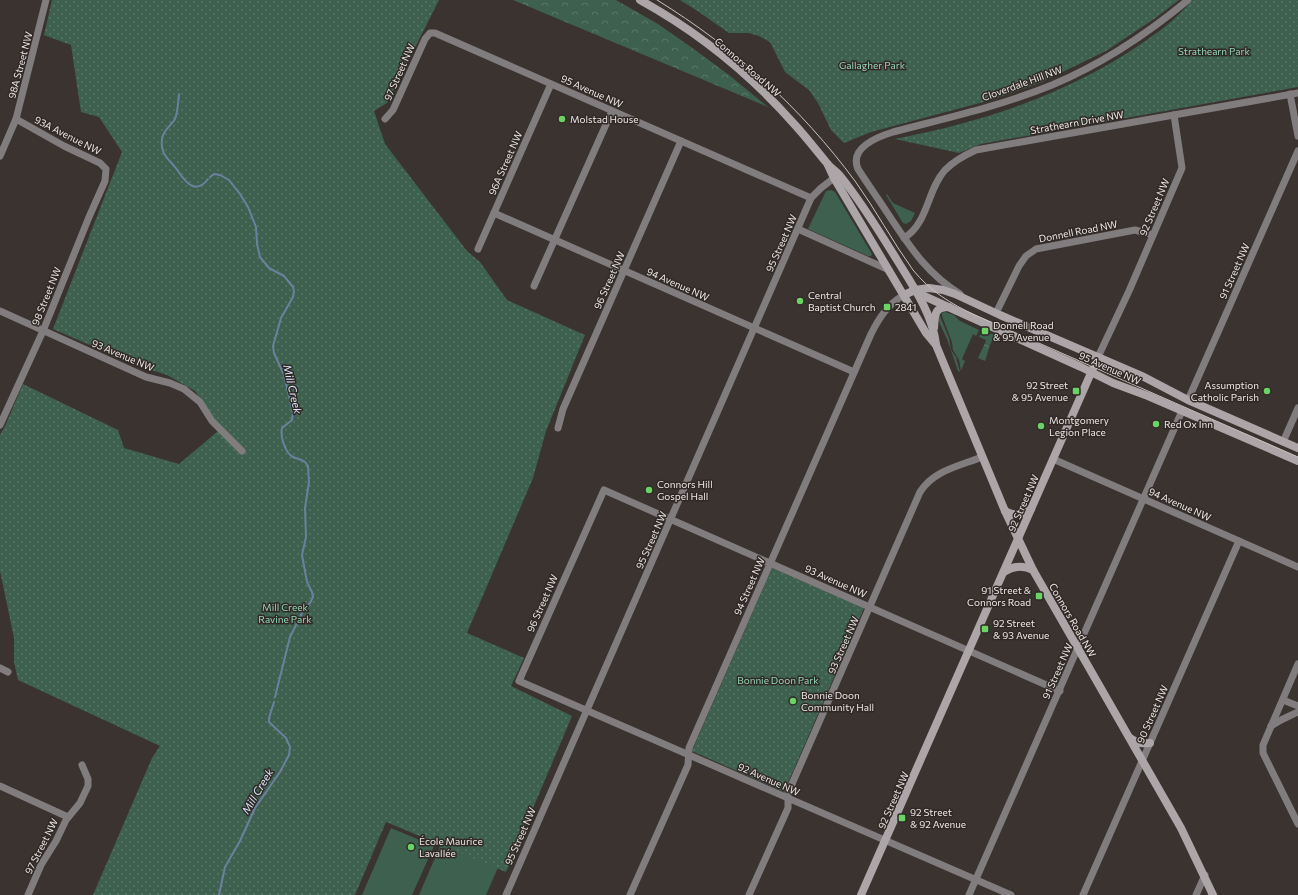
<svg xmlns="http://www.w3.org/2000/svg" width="1298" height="895" font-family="Commissioner,sans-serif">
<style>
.green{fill:#3e604f}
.forest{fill:url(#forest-crowns)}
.park{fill:url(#park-dots)}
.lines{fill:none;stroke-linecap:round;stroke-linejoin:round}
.stream{stroke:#6b809e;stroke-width:2}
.street{stroke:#817d7e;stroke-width:7}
.secondary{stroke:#ada6a8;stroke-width:8}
.tram{stroke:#c8c3c1;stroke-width:1}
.poi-dot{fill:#69d464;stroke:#302926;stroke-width:1.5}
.labels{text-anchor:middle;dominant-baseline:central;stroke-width:3;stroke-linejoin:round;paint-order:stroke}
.park-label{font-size:10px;fill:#94d7b6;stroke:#302926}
.street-label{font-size:10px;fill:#ebe7e5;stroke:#302926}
.poi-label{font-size:10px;fill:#ebe7e5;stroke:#302926;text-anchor:start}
.water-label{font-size:11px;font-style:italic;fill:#d6e4fa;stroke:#302926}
</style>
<defs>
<pattern id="forest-crowns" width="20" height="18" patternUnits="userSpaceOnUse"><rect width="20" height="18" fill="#3e604f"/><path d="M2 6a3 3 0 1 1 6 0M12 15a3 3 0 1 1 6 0" fill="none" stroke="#5a7768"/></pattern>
<pattern id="park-dots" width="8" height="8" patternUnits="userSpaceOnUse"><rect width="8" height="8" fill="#3e604f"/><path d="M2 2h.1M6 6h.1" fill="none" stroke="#5a7768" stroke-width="1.8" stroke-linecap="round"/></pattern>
</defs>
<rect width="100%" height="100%" fill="#3a3330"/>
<g class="green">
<path d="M831 190 835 192 872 254 871 256H868L808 229 826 191Z"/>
<path d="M887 194 893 203 915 213 911 221 906 224 903 223 886 195Z"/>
<path d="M945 312 954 315 960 321 979 330 976 336 973 334 962 359 965 361 961 371 959 360 953 350 952 342 942 316V313Z"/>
<path d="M939 314 949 338 951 350 956 357 960 372 958 371 947 339 938 320Z"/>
<path d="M982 331 989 334H995L990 345 985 343 986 340 979 337Z"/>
<path d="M456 809 513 833 486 895H419Z"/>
<path d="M391 828 434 846 412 895H362Z"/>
</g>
<g class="forest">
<path d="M513 0H616L658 24 691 47 729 75 768 107Z"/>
<path d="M985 343 990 345 985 361 978 358Z"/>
</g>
<g class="park">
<path d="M52 0H439L387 103 374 111 385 144 467 251 480 262 507 300 585 335 546 431 533 478 467 633 524 658 511 686 572 716 506 872 386 822 355 895H93L152 758 160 746 18 680 14 662V638L0 571V435L5 426 23 384 118 430 124 448 179 464 218 431 210 412 195 391 167 375 136 365 53 329 122 152 99 117 81 112 71 45 44 35Z"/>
<path d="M680 0H1179L1154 19 1106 51 1042 82 991 100 871 132 844 143 831 130 818 103 809 90 785 72 770 42 759 36 749 33H729L699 12Z"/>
<path d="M1193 0H1298V87L981 144 959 153 895 139C917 134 939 130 960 124 1032 105 1103 74 1162 29 1173 21 1183 10 1193 0Z"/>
<path d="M772 568 864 608 784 792 692 751Z"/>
</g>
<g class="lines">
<g class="stream">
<path d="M179 94C178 102 178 112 175 119 171 126 163 130 162 139 160 156 170 159 178 171 186 183 196 195 208 179"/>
<path d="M210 177 214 174 220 175 229 180 240 194 248 207 256 227 257 244 260 257 269 268 284 276 293 287 294 291 293 297 281 318 273 346 274 353 284 375 293 413 292 420 282 428C280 436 285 453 293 457 297 459 301 459 305 462L308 466 309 482 305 508 306 537 302 555 307 582 312 592 313 597 310 603 304 609 290 637 275 697"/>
<path d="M219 895 225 867 240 841 255 808 280 772 289 755 290 747 286 738 269 722V718L274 702"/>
</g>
<g class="street">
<path d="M1290 94 1298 136"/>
<path d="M385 119 393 110 425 39 430 33H435L811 198"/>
<path d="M0 156 16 119 46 0"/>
<path d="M494 213 854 372"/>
<path d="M798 229 889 270"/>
<path d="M904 238C928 224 927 190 945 170 954 161 965 155 976 150L1298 93"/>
<path d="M478 249 551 84"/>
<path d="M534 286 612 111"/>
<path d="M960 294C929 275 912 250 892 220 881 203 869 186 858 169 849 148 877 137 893 132 946 118 1001 106 1052 85 1102 64 1147 34 1188 0"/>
<path d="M0 311 146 377 170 383 184 389 200 402 212 421 242 451"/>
<path d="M996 313 1019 266 1026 256 1036 249 1135 230 1146 233 1153 235"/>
<path d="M1098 357 1129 291 1182 168 1174 115"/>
<path d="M1188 400 1298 151"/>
<path d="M0 425 43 331 89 217 105 181 106 169 100 163 64 146 16 119"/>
<path d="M558 428 563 409 681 141"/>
<path d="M1283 442 1298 408"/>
<path d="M1053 459 1298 567"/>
<path d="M1298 664 1263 745V753L1298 824"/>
<path d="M0 668 8 672"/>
<path d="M1283 700 1298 706"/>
<path d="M1271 726 1281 720 1298 712"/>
<path d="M0 786 68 817"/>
<path d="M28 895 41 865 56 841 66 820 80 803 88 786V779L82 765"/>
<path d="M506 895 811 198 821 188 834 178"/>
<path d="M630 895 688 765 689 748 871 334C879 318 888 304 904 295"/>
<path d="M749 895 788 808V793L920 492C934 470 960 466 982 457"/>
<path d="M969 895 1182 411"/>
<path d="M1011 895 519 681 604 490 1060 691"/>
<path d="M1083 895 1239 541"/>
<path d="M1196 895 1205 875"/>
</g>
<g class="secondary">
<path d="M640 0C698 32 752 76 795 125 806 137 816 150 826 162 830 168 837 171 841 177 862 203 879 231 897 260 913 286 932 313 936 344"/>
<path d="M828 165 834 178 926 333 936 345 1005 511 1033 570 1181 828 1213 895"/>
<path d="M918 292 924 296 1081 367 1113 383 1148 396 1298 461"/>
<path d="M904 295 915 290 929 288 943 290 955 294 1000 315 1144 377 1188 400 1298 448"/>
<path d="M934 328C935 315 934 307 949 307"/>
<path d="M1005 511C1014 516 1022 516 1031 509"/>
<path d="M1004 572C1013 566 1023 565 1033 570"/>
<path d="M1130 738C1137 743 1142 744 1150 743"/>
<path d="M861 895 1098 357"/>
</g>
<path class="tram" d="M657 0C735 48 801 108 855 181 876 210 892 241 913 270 930 291 951 304 975 315L1298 457"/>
</g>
<g class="poi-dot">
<circle cx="562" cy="119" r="4"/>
<circle cx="800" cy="301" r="4"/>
<rect x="883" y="303" width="8" height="8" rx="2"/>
<rect x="981" y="327" width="8" height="8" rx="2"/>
<rect x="1072" y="387" width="8" height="8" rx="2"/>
<circle cx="1267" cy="391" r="4"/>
<circle cx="1156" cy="424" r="4"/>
<circle cx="1041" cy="426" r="4"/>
<circle cx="649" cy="490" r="4"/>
<rect x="1035" y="592" width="8" height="8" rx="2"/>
<rect x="981" y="625" width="8" height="8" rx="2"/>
<circle cx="793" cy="701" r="4"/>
<rect x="898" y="814" width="8" height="8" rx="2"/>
<circle cx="411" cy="847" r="4"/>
</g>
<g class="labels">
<g class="park-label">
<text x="1214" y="51">Strathearn Park</text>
<text x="872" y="65">Gallagher Park</text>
<text x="285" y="607">Mill Creek<tspan x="285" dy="12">Ravine Park</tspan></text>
<text x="778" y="680">Bonnie Doon Park</text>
</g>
<g class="street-label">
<text transform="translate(20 65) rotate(-75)">98A Street NW</text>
<text transform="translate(748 67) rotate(41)">Connors Road NW</text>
<text transform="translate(399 72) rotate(-66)">97 Street NW</text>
<text transform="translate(1022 83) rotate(-20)">Cloverdale Hill NW</text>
<text transform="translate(592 91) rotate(24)">95 Avenue NW</text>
<text transform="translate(1077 122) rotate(-10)">Strathearn Drive NW</text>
<text transform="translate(68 135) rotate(27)">93A Avenue NW</text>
<text transform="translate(505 163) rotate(-66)">96A Street NW</text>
<text transform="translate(1154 207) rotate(-67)">92 Street NW</text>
<text transform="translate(1078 231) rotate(-11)">Donnell Road NW</text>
<text transform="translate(781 243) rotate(-66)">95 Street NW</text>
<text transform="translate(1234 271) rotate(-66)">91 Street NW</text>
<text transform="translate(609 280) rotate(-66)">96 Street NW</text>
<text transform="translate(678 284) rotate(24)">94 Avenue NW</text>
<text transform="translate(46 296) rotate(-68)">98 Street NW</text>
<text transform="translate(123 355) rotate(23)">93 Avenue NW</text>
<text transform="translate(1110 368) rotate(24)">95 Avenue NW</text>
<text transform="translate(1023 503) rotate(-66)">92 Street NW</text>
<text transform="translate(1180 504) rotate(24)">94 Avenue NW</text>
<text transform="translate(651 540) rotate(-66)">95 Street NW</text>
<text transform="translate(836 581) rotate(24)">93 Avenue NW</text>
<text transform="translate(749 586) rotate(-66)">94 Street NW</text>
<text transform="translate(542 603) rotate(-66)">96 Street NW</text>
<text transform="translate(1073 620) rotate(60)">Connors Road NW</text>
<text transform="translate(843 645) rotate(-66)">93 Street NW</text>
<text transform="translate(1057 671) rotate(-66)">91 Street NW</text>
<text transform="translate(1152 714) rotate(-66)">90 Street NW</text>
<text transform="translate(769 779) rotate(24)">92 Avenue NW</text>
<text transform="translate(893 800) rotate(-66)">92 Street NW</text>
<text transform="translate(520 836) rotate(-66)">95 Street NW</text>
<text transform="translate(41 846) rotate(-63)">97 Street NW</text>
</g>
<g class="poi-label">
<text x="570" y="119">Molstad House</text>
<text x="808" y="295">Central<tspan x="808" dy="12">Baptist Church</tspan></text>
<text x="895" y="307">2841</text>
<text x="993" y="325">Donnell Road<tspan x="993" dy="12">&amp; 95 Avenue</tspan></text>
<text x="1068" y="385" text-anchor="end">92 Street<tspan x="1068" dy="12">&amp; 95 Avenue</tspan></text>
<text x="1259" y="385" text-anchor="end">Assumption<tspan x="1259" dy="12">Catholic Parish</tspan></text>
<text x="1049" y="420">Montgomery<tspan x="1049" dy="12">Legion Place</tspan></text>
<text x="1164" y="424">Red Ox Inn</text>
<text x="657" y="484">Connors Hill<tspan x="657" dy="12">Gospel Hall</tspan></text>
<text x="1031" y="590" text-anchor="end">91 Street &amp;<tspan x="1031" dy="12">Connors Road</tspan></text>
<text x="993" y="623">92 Street<tspan x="993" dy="12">&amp; 93 Avenue</tspan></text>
<text x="801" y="695">Bonnie Doon<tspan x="801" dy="12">Community Hall</tspan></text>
<text x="910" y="812">92 Street<tspan x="910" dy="12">&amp; 92 Avenue</tspan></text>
<text x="419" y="841">École Maurice<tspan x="419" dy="12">Lavallée</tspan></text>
</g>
<g class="water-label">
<text transform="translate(293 389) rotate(77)">Mill Creek</text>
<text transform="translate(257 791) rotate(-59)">Mill Creek</text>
</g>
</g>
</svg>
